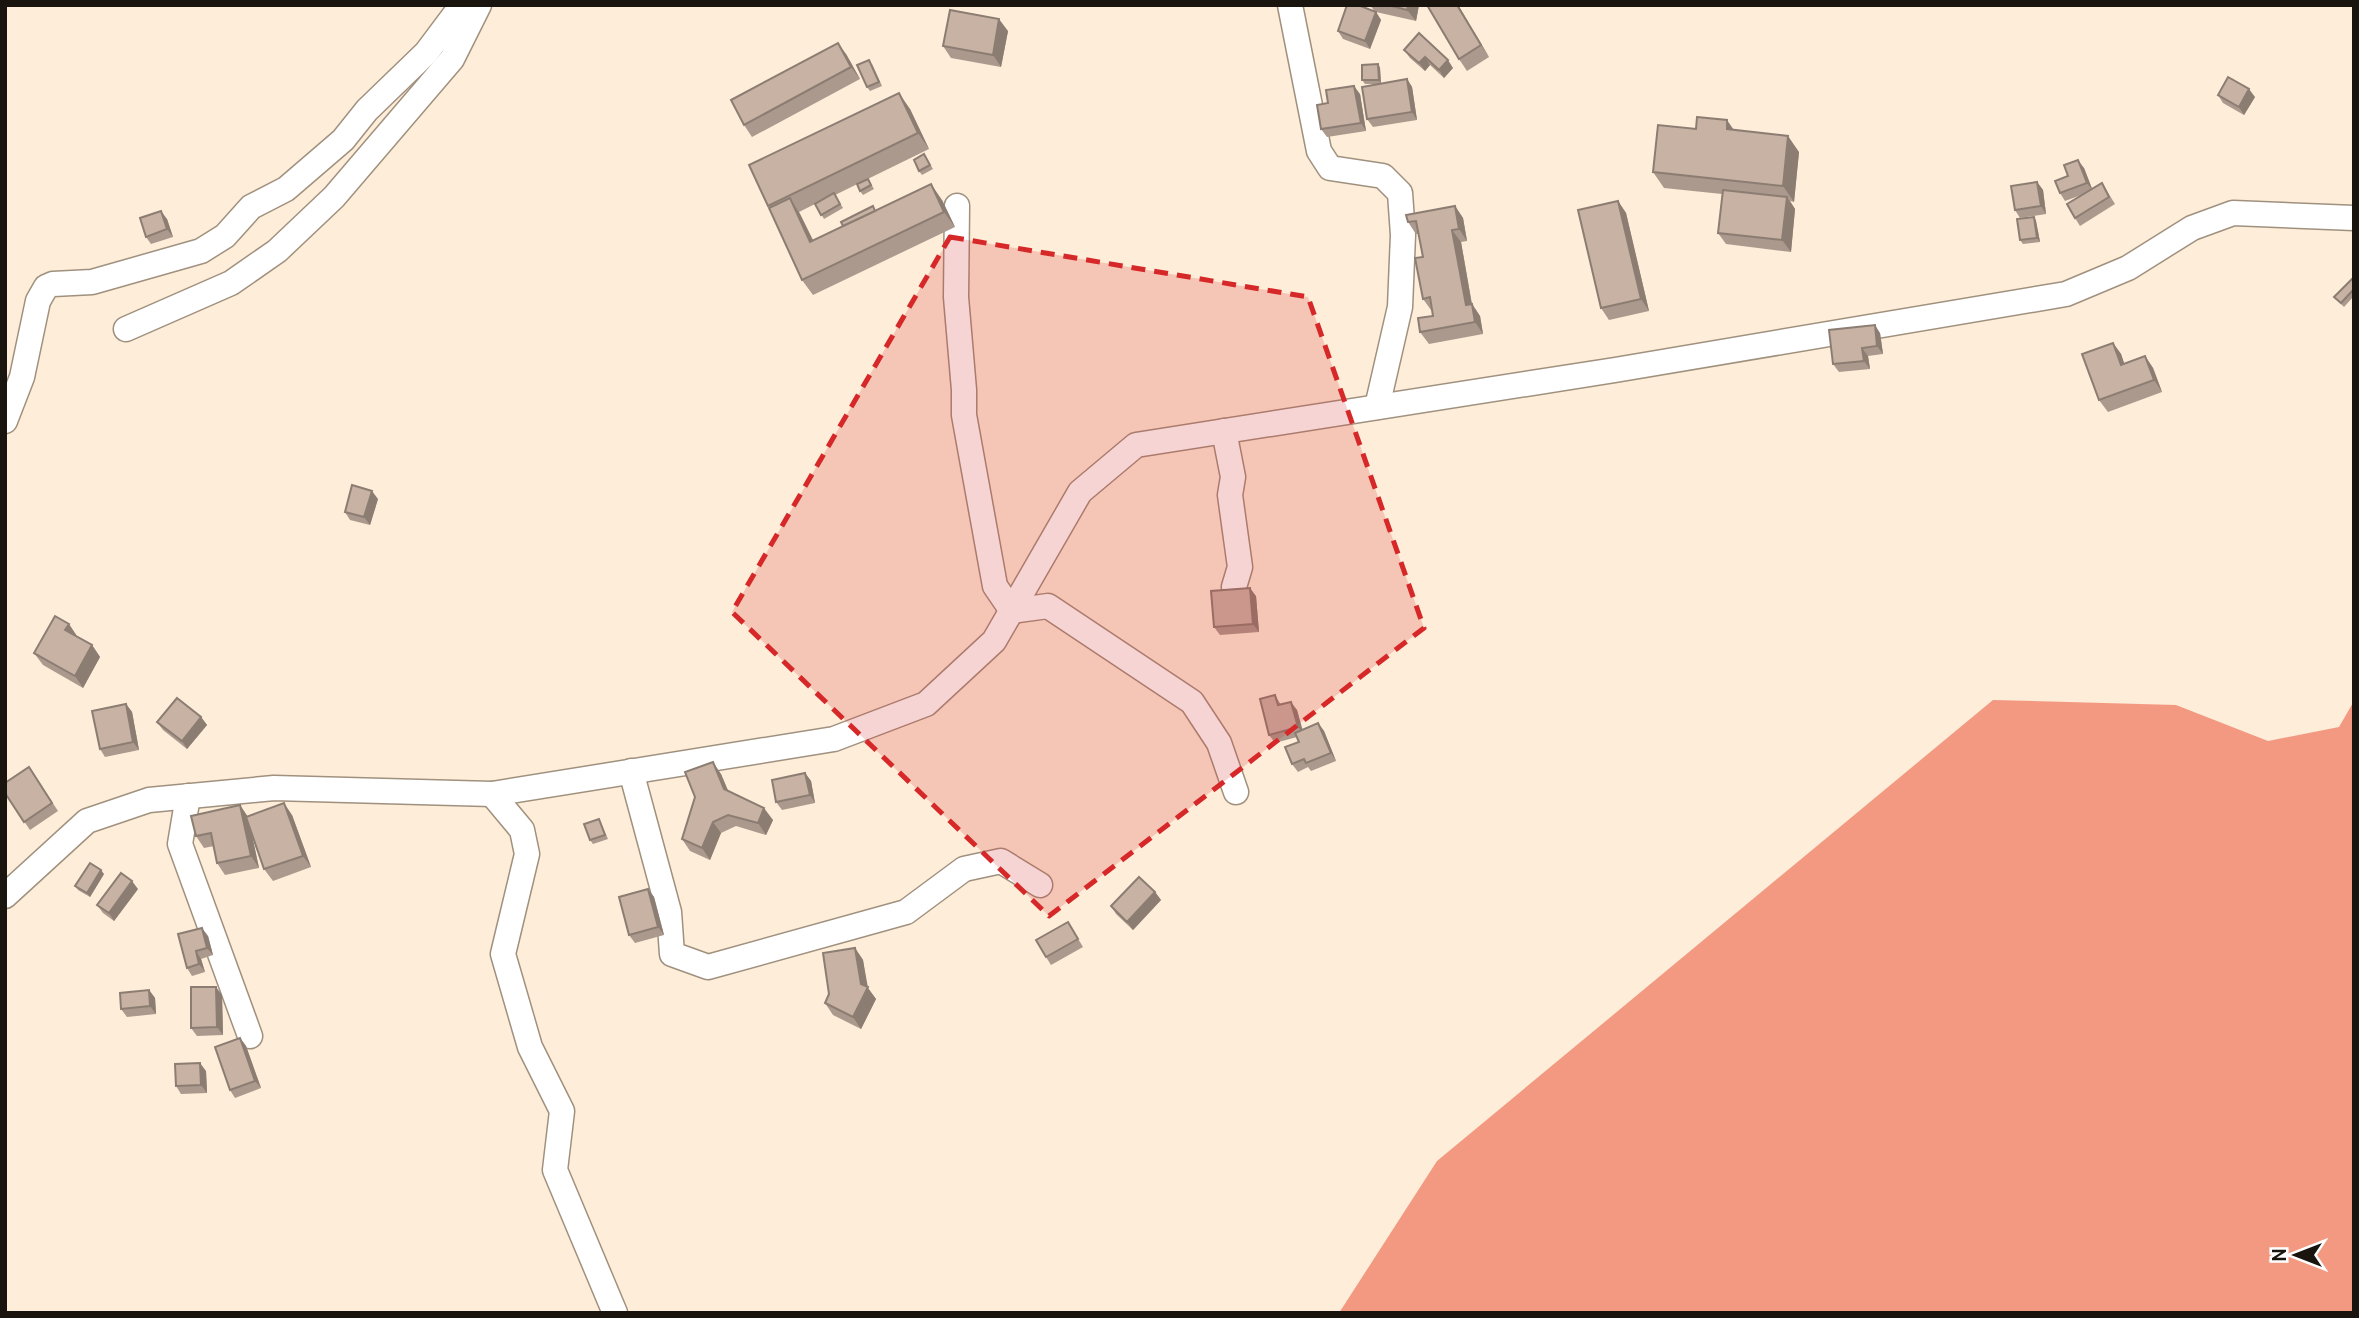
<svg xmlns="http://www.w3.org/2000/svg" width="2359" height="1318" font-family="Cabin,sans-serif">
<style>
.forest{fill:#f39982}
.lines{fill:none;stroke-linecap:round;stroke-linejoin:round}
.minor-casing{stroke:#a0917f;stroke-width:27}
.minor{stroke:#fff;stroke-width:24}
.wall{fill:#ac998d}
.shaded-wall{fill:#8c7d73}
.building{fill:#c8b2a4;stroke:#8c7d73;stroke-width:2}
.marked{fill:#d62828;fill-opacity:0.2;stroke:#d62828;stroke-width:5;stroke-dasharray:14 9;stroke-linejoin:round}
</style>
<rect width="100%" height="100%" fill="#fdedd9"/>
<path class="forest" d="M1993 700 2176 705 2268 741 2339 727 2354 701V1313H1339L1437 1161Z"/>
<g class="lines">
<defs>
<g id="minor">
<path d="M1290 5 1319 151 1330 168 1383 176 1400 193 1403 235 1400 307 1377 407"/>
<path d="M957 206 956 297 964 390V415L995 586 1012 611 1048 606 1192 702 1219 743 1236 792"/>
<path d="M126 329 231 283 277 251 334 197 452 59 479 5"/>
<path d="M5 421 22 377 38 301 46 287 53 284 92 282 201 251 225 236 251 207 286 189 343 140 367 110 426 53 462 5"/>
<path d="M1224 431 1233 477 1230 495 1240 567 1234 587"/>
<path d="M631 771 669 912 672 954 708 967 906 912 964 869 1001 861 1040 885"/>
<path d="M492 794 522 830 527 854 503 954 530 1047 562 1111 555 1170 615 1313"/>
<path d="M188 796 180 844 250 1036"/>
<path d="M5 896 87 821 149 800 274 788 492 794 834 739 926 704 994 641 1080 492 1136 445 1615 370 2066 294 2128 268 2192 228 2233 213 2354 218"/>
</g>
</defs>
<use href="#minor" class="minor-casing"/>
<use href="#minor" class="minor"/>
</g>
<g class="wall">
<path d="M1370 5H1419L1416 21 1376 12 1381 20 1370 49 1343 39 1338 31 1375 12Z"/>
<path d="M1427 5H1458L1489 57 1467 71 1459 59Z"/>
<path d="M1008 31 1001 67 951 58 943 46Z"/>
<path d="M1404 50 1453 68 1444 78 1430 65 1425 71 1410 58Z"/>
<path d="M846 54 860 79 752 137 744 125Z"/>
<path d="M872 64 882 86 870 91 867 87Z"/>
<path d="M1378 64 1380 68 1381 84 1407 79 1412 87 1417 120 1373 127 1367 119 1380 84H1365L1362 80Z"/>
<path d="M1360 94 1366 131 1327 137 1321 129 1328 103Z"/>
<path d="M2218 95 2255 97 2244 115 2223 103Z"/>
<path d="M910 109 929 149 835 195 843 208 824 219 815 204 799 212 813 240 876 211 942 200 955 227 813 295 802 280 768 206Z"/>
<path d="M1696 129 1734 130 1799 152 1794 202 1790 201 1795 209 1791 252 1726 244 1718 233 1722 194 1664 188 1653 172Z"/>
<path d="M924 154 933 169 922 175 919 171Z"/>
<path d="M2084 168 2092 189 2102 183 2115 204 2080 226 2075 218 2084 194 2065 201 2060 193 2068 176Z"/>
<path d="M868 179 874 189 863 195 860 191Z"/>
<path d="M2037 182 2043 190 2046 214 2020 218 2015 210Z"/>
<path d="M1618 201 1626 213 1649 311 1609 320 1601 308Z"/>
<path d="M1455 206 1463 218 1467 241 1461 242 1472 304 1480 316 1483 334 1429 344 1420 332 1433 316 1432 310H1431L1423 299V257L1419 234H1416L1408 222Z"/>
<path d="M2034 217 2036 221 2040 242 2023 244 2020 240Z"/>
<path d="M167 219 173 237 151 244 146 237Z"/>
<path d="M2354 277V296L2344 307 2334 297Z"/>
<path d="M1880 333 1883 354 1868 356 1870 369 1839 372 1833 364Z"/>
<path d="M2113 343 2121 354 2124 364 2145 356 2153 368 2162 392 2108 412 2099 400Z"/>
<path d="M378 499 370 525 350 520 345 512Z"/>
<path d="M1256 596 1259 632 1220 635 1214 627Z"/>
<path d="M77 636 92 645 100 657 83 688 43 665 34 653Z"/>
<path d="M1275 695 1281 705 1297 710 1302 730 1318 723 1324 731 1336 761 1311 771 1308 767 1298 772 1292 764 1299 742 1297 737 1275 743 1269 735Z"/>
<path d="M126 704 132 712 139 750 105 757 100 749Z"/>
<path d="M201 717 207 725 187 749 163 730 157 722Z"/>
<path d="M29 767 58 811 30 830 5 793Z"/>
<path d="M805 773 811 781 815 803 782 810 776 802Z"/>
<path d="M721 774 728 791 773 820 766 835 736 826 721 833 710 860 690 851 682 839Z"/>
<path d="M240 805 247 816 292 815 311 867 273 881 264 869 251 830 259 868 225 875 217 863 214 846 204 848 196 836Z"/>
<path d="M599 819 601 823 608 839 593 844 590 840Z"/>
<path d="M104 874 90 897 78 890 75 886Z"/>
<path d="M138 889 114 921 103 913 97 905Z"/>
<path d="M648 889 654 897 664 935 635 943 629 935Z"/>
<path d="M1155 892 1161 900 1133 930 1116 914 1111 906Z"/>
<path d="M1068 922 1083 947 1051 965 1046 957Z"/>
<path d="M178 934 208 936 213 955 201 959 205 972 192 976 187 968Z"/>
<path d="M855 948 863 960 867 987 876 999 861 1029 833 1015 825 1003Z"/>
<path d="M149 990 155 998 156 1014 127 1017 121 1009Z"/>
<path d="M222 995 223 1035 197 1036 191 1028Z"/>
<path d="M240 1038 246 1046 261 1088 235 1098 230 1090Z"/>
<path d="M206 1071 207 1093 181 1094 176 1086Z"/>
</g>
<g class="shaded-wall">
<path d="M1408 5H1419L1416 21 1407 10Z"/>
<path d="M1457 5H1458L1489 57 1481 45Z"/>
<path d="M1376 12 1381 20 1370 49 1365 41Z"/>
<path d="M999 19 1008 31 1001 67 993 55Z"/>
<path d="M838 43 846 54 860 79 851 67Z"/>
<path d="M1425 57 1430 65 1425 71 1419 63Z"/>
<path d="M1448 60 1453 68 1444 78 1439 70Z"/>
<path d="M1378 64 1380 68 1381 84 1379 80Z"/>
<path d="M1407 79 1412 87 1417 120 1412 112Z"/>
<path d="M1354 86 1360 94 1366 131 1361 123Z"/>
<path d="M2249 89 2255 97 2244 115 2239 107Z"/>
<path d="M899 93 910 109 929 149 918 133Z"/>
<path d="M1727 120 1738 136 1727 129Z"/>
<path d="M1788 136 1799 152 1794 202 1783 186Z"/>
<path d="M2078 160 2084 168 2093 191 2087 183Z"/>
<path d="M2037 182 2043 190 2046 214 2041 206Z"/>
<path d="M931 184 942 200 955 227 944 212Z"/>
<path d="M1787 197 1795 209 1791 252 1782 240Z"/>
<path d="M790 198 800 214 821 257 810 242Z"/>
<path d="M1618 201 1626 213 1649 311 1641 299Z"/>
<path d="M1455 206 1463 218 1467 241 1459 229Z"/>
<path d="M161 211 167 219 173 237 167 229Z"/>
<path d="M2034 217 2036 221 2040 242 2037 238Z"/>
<path d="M1452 230 1461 242 1474 317 1466 305Z"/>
<path d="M1472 304 1480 316 1483 334 1475 322Z"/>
<path d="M1875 325 1880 333 1883 354 1877 346Z"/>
<path d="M2113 343 2121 354 2129 377 2121 365Z"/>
<path d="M1862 348 1868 356 1870 369 1864 361Z"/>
<path d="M2145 356 2153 368 2162 392 2154 380Z"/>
<path d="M372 491 378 499 370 525 364 517Z"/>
<path d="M1250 588 1256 596 1259 632 1253 624Z"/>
<path d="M69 624 77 636 65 630Z"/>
<path d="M92 645 100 657 83 688 75 676Z"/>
<path d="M1291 702 1297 710 1304 735 1298 727Z"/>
<path d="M126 704 132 712 139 750 133 742Z"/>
<path d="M201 717 207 725 187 749 182 741Z"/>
<path d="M1318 723 1324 731 1336 761 1331 753Z"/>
<path d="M713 762 721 774 732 800 724 789Z"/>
<path d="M805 773 811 781 815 803 810 795Z"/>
<path d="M284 803 292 815 311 867 303 856Z"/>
<path d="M240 805 248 817 259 868 251 856Z"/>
<path d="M764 808 773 820 766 835 758 823Z"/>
<path d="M713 822 721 833 710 860 702 848Z"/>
<path d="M101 870 104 874 90 897 87 893Z"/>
<path d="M132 881 138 889 114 921 109 913Z"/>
<path d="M648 889 654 897 664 935 658 927Z"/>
<path d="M1155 892 1161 900 1133 930 1127 922Z"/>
<path d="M202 928 208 936 213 955 207 948Z"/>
<path d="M855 948 863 960 868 988 876 999 861 1029 853 1017 861 984Z"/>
<path d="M196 951 201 959 205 972 199 964Z"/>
<path d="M216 987 222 995 223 1035 217 1027Z"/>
<path d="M149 990 155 998 156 1014 150 1006Z"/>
<path d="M240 1038 246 1046 261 1088 255 1081Z"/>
<path d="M200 1063 206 1071 207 1093 201 1085Z"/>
</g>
<g class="building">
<path d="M1347 5H1358L1376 12 1365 41 1338 31Z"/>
<path d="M1388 5H1408L1407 10Z"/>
<path d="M1427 5H1457L1481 45 1459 59Z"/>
<path d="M950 10 999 19 993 55 943 46Z"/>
<path d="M1419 33 1448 60 1439 70 1425 57 1419 63 1404 50Z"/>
<path d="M838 43 851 67 744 125 731 100Z"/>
<path d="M869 60 879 82 867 87 857 65Z"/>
<path d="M1378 64 1379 80H1362V65Z"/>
<path d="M2228 77 2249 89 2239 107 2218 95Z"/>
<path d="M1407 79 1412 112 1367 119 1362 87Z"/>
<path d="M1354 86 1361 123 1321 129 1317 105 1328 103 1326 90Z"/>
<path d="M899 93 918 133 768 206 749 165Z"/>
<path d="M1697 117 1727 120V129L1788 136 1783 186 1653 172 1658 125 1696 129Z"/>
<path d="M924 154 930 165 919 171 914 160Z"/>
<path d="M2078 160 2087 183 2060 193 2055 181 2068 176 2064 165Z"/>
<path d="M868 179 871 185 860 191 857 184Z"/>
<path d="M2037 182 2041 206 2015 210 2011 186Z"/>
<path d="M2102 183 2109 197 2075 218 2067 204Z"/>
<path d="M931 184 944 212 802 280 769 208 790 198 810 242Z"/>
<path d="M1723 190 1787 197 1782 240 1718 233Z"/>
<path d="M834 193 840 204 821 215 815 204Z"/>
<path d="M1618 201 1641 299 1601 308 1578 210Z"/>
<path d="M873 206 875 211 843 226 841 222Z"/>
<path d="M1455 206 1459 229 1452 230 1466 305 1472 304 1475 322 1420 332 1418 318 1433 316 1430 297 1423 299 1415 258 1423 257 1416 221 1408 222 1406 215Z"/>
<path d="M161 211 167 229 146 237 140 218Z"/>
<path d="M2034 217 2037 238 2020 240 2017 219Z"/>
<path d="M2354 277V289L2341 303 2334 297Z"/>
<path d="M1875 325 1877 346 1862 348 1864 361 1833 364 1829 330Z"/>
<path d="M2113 343 2121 365 2145 356 2154 380 2099 400 2082 354Z"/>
<path d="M352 485 372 491 364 517 345 512Z"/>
<path d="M1250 588 1253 624 1214 627 1211 591Z"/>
<path d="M55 616 69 624 65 630 92 645 75 676 34 653Z"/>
<path d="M1275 695 1278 705 1291 702 1298 727 1269 735 1260 699Z"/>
<path d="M177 698 201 717 182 741 157 722Z"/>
<path d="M126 704 133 742 100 749 92 711Z"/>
<path d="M1318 723 1331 753 1306 763 1304 759 1292 764 1285 747 1299 742 1295 733Z"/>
<path d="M713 762 724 789 764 808 758 823 728 815 713 822 702 848 682 839 695 797 685 772Z"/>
<path d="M29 767 52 803 24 822 5 793V783Z"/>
<path d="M805 773 810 795 776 802 772 780Z"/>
<path d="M284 803 303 856 264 869 246 817Z"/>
<path d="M240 805 251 856 217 863 211 833 196 836 191 816Z"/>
<path d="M599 819 605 835 590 840 584 824Z"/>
<path d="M90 863 101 870 87 893 75 886Z"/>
<path d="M121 873 132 881 109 913 97 905Z"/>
<path d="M1139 877 1155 892 1127 922 1111 906Z"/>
<path d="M648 889 658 927 629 935 619 897Z"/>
<path d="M1068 922 1078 939 1046 957 1036 940Z"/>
<path d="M202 928 207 948 196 951 199 964 187 968 178 934Z"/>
<path d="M855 948 861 984 868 987 853 1017 825 1003 829 994 823 953Z"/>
<path d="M191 987H216L217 1027 191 1028Z"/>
<path d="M149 990 150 1006 121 1009 120 993Z"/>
<path d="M240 1038 255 1081 230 1090 215 1047Z"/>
<path d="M200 1063 201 1085 176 1086 175 1064Z"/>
</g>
<path class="marked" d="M950 237 1308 297 1424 628 1049 916 732 612Z"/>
<rect width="2359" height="1318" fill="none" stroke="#19140d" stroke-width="14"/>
<g transform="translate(2296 1255) rotate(270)" stroke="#ffffff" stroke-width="5" paint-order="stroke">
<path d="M0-5L12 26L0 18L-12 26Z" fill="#19140d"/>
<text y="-10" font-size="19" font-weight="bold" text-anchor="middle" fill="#19140d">N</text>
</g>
</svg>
